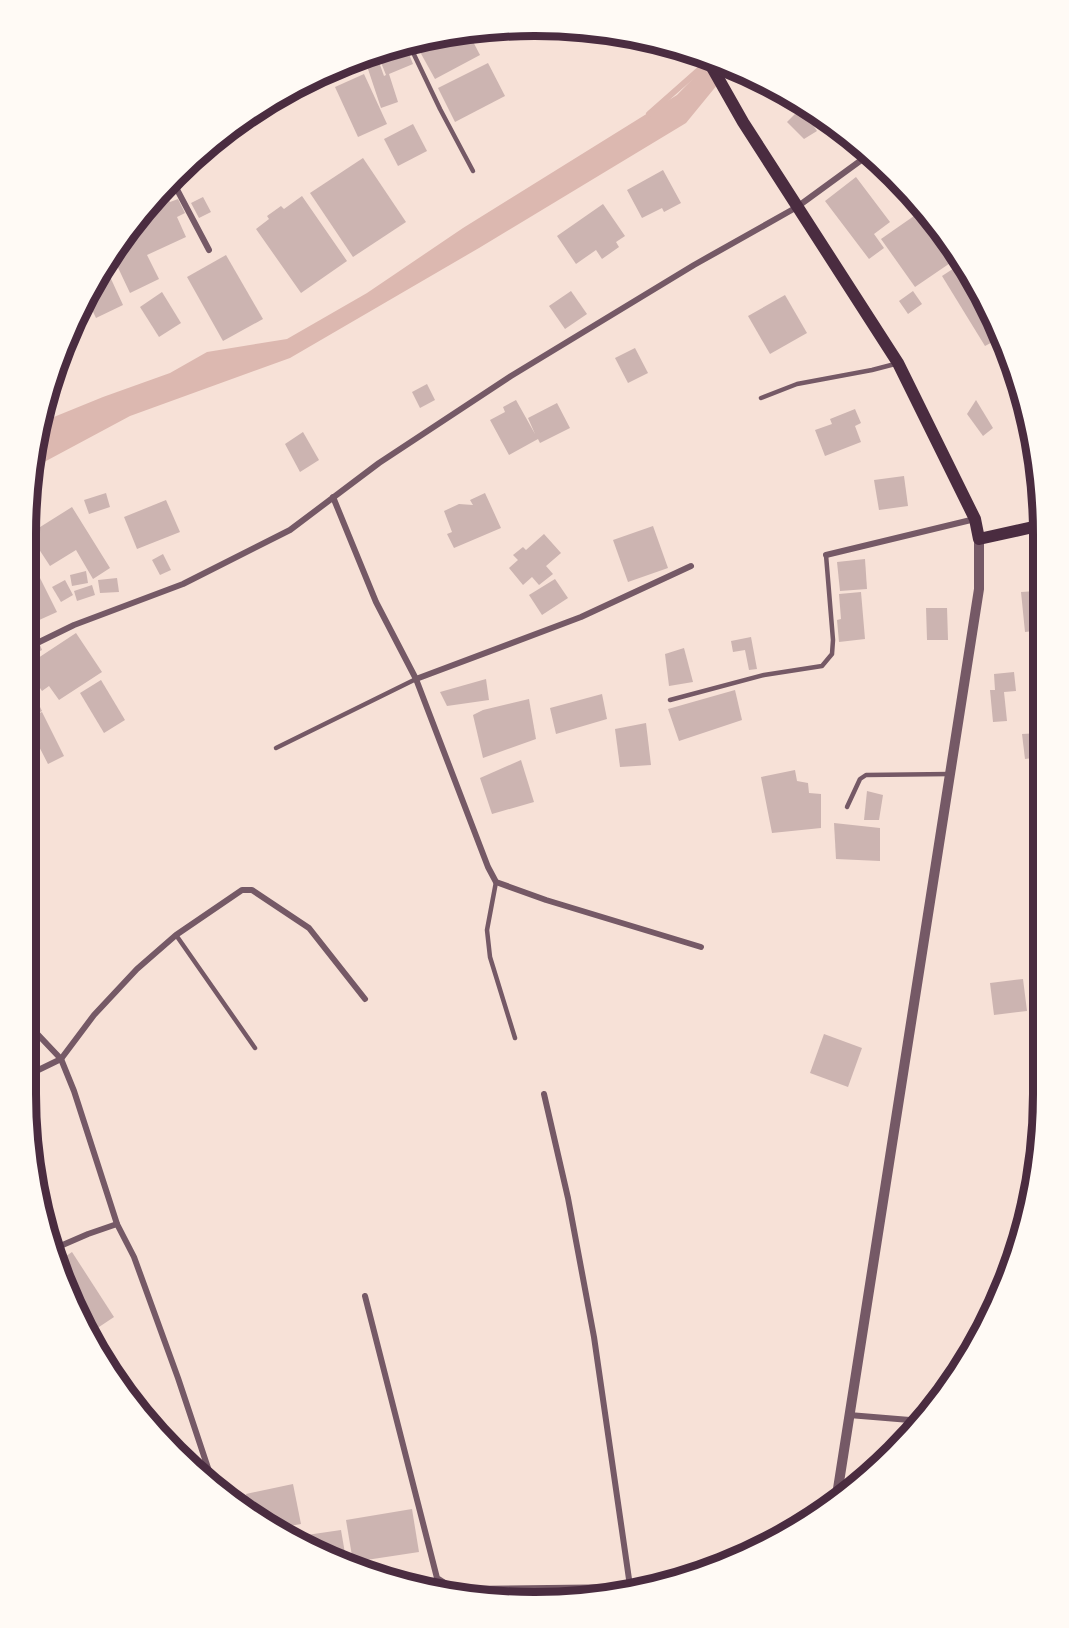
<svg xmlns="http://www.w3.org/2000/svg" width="1069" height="1628" font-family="Signika,sans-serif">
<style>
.water{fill:#dcb8b0}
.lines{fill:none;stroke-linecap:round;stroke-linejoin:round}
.stream{stroke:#dcb8b0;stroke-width:6}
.building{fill:#ccb4b1}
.service{stroke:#755966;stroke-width:4.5}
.minor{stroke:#755966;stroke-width:6}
.tertiary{stroke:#755966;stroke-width:10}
.secondary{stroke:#4a2c40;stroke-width:12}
.rim{fill:none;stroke:#4a2c40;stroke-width:8}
</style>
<rect width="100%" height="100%" fill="#f7e1d7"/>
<path class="water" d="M712 59 731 68 686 123 479 248 290 358 130 416 46 461 30 471 44 421 103 397 170 373 207 352 287 339 367 293 463 228 677 95Z"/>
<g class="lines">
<path class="stream" d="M649 114 709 61"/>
</g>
<g class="building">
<path d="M468 32 480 55 435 79 414 41Z"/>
<path d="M405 44 413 64 389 74 398 102 381 108 367 66 379 62 384 76 386 75 378 55Z"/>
<path d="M488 63 505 96 455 122 438 88Z"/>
<path d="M364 74 387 124 358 137 335 87Z"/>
<path d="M801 108 817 131 804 139 787 122Z"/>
<path d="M413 124 427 151 398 166 384 139Z"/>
<path d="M363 158 406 222 353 257 310 193Z"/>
<path d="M663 170 681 203 664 212 662 208 642 218 627 190Z"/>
<path d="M856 177 890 222 874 234 884 248 869 259 825 201Z"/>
<path d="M165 192 170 202 178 199 185 213 177 217 186 237 147 255 159 279 130 293 113 257 137 221 142 218 141 215 152 199Z"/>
<path d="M302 196 347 261 301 293 256 229 269 219 267 216 281 206 284 209Z"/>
<path d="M203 197 211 212 199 218 191 203Z"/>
<path d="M603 204 625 236 616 242 619 247 602 259 596 250 576 264 557 236Z"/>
<path d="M924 209 939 225 959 257 915 287 881 239Z"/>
<path d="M226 255 263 319 223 341 187 277Z"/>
<path d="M962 263 991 310 1002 337 985 346 942 276Z"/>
<path d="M106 268 123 305 96 318 86 297Z"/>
<path d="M571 291 587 314 565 329 549 306Z"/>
<path d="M913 291 922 304 908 314 899 301Z"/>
<path d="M162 292 181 323 159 337 140 307Z"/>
<path d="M785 295 807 333 770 354 748 316Z"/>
<path d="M635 348 648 373 628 383 615 358Z"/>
<path d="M427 384 435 400 420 408 412 392Z"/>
<path d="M516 400 535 434 528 418 557 403 570 428 540 443 538 439 509 455 490 420 505 412 503 407Z"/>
<path d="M976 400 993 428 983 436 967 414Z"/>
<path d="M855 409 861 423 855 426 861 442 825 456 815 430 832 424 830 419Z"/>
<path d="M303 432 319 460 300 472 285 444Z"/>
<path d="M904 476 908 506 879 510 874 480Z"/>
<path d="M106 493 110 507 89 514 84 500Z"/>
<path d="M485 493 501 528 454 548 447 534 452 532 444 511 459 504 473 505 470 500Z"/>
<path d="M166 500 180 532 137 549 124 517Z"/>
<path d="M72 507 110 568 93 579 76 550 50 566 29 534Z"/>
<path d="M653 526 668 568 628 582 613 540Z"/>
<path d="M544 534 561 553 546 566 553 574 539 585 532 577 523 585 509 568 518 560 513 555 523 547 526 550Z"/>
<path d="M163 554 171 570 160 575 152 560Z"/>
<path d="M865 559 867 589 840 591 837 562Z"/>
<path d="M32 562 57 612 37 621 29 606V563Z"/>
<path d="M86 571 88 583 72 586 70 575Z"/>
<path d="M117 578 119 592 100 593 98 580Z"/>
<path d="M555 579 568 598 542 615 529 595Z"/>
<path d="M65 580 73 595 61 602 52 587Z"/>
<path d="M92 585 95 595 77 601 74 591Z"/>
<path d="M1042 588V630L1025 632 1021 592 1036 591V589Z"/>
<path d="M861 592 865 639 839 642 837 620 841 619 839 594Z"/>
<path d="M926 608H947L948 640H927Z"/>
<path d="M76 633 102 672 59 700 49 686 42 691 28 670 29 664Z"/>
<path d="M751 637 757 669 749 670 745 650 733 652 731 641Z"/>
<path d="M40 645 42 650 30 656 29 651Z"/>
<path d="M684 648 693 682 669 686 665 654Z"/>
<path d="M1014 672 1016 691 1004 692 1007 721 993 722 990 690H995L994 674Z"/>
<path d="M486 679 489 700 447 706 440 692Z"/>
<path d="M101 680 125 720 104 733 80 693Z"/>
<path d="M735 690 742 720 679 741 668 709Z"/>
<path d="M33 693 42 711 35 715 42 712 64 756 48 764 28 725V695Z"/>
<path d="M602 694 607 719 556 734 550 708Z"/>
<path d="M529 699 536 739 483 758 473 715 483 710Z"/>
<path d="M646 723 651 765 620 767 615 729Z"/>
<path d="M1041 733V757L1025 759 1022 734Z"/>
<path d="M521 760 534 802 492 814 480 778Z"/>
<path d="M795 770 797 781 808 783 809 793 821 794V828L772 833 761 777Z"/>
<path d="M867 791 883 795 879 820H864Z"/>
<path d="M834 823 880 828V861L836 859Z"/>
<path d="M27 855 35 868 27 873Z"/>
<path d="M1032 930 1040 931V960H1031Z"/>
<path d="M1023 979 1027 1011 994 1015 990 983Z"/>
<path d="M824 1034 862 1048 848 1087 810 1073Z"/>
<path d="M72 1252 114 1317 90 1333 56 1263Z"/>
<path d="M293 1484 301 1524 278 1528 250 1512 246 1494Z"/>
<path d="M412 1509 419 1552 353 1562 346 1520Z"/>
<path d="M341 1530 347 1565 340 1564 293 1537Z"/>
</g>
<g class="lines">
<g class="service">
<path d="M408 42 440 109 473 171"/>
<path d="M761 398 797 384 872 370 895 364"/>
<path d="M670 700 764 675 822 666 832 654 833 640 826 555"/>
<path d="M276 748 416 679"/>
<path d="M847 807 860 779 866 775 950 774"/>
<path d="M496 882 487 930 490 957 515 1038"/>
<path d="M176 935 255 1048"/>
</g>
<g class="minor">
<path d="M172 180 209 250"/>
<path d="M333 497 376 602 416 679 488 867 496 882 546 900 701 947"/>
<path d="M826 555 975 519"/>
<path d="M29 647 74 625 183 584 290 530 379 463 511 376 694 265 797 207 871 153"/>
<path d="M416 679 581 617 691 566"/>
<path d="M26 1022 61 1059 74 1091 117 1224"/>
<path d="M26 1076 61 1059 94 1015 137 969 176 935 242 890H252L309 928 365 999"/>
<path d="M544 1094 568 1198 594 1337 631 1593"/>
<path d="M51 1250 88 1234 117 1224 134 1257 178 1378 214 1486"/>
<path d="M365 1296 437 1578 451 1587 465 1589 630 1587 646 1588"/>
<path d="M849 1415 922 1421"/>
</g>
<path class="tertiary" d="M837 1495 979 589V539"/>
<path class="secondary" d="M705 55 743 122 898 363 975 519 979 539 1042 525"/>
</g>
<path d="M0 0H1069V1628H0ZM534 36H535A498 498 0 0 1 1033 534V1094A498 498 0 0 1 535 1592H534A498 498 0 0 1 36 1094V534A498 498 0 0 1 534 36Z" fill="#fffaf5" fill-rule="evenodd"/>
<path class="rim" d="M534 36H535A498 498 0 0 1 1033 534V1094A498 498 0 0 1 535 1592H534A498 498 0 0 1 36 1094V534A498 498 0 0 1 534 36Z"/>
</svg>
